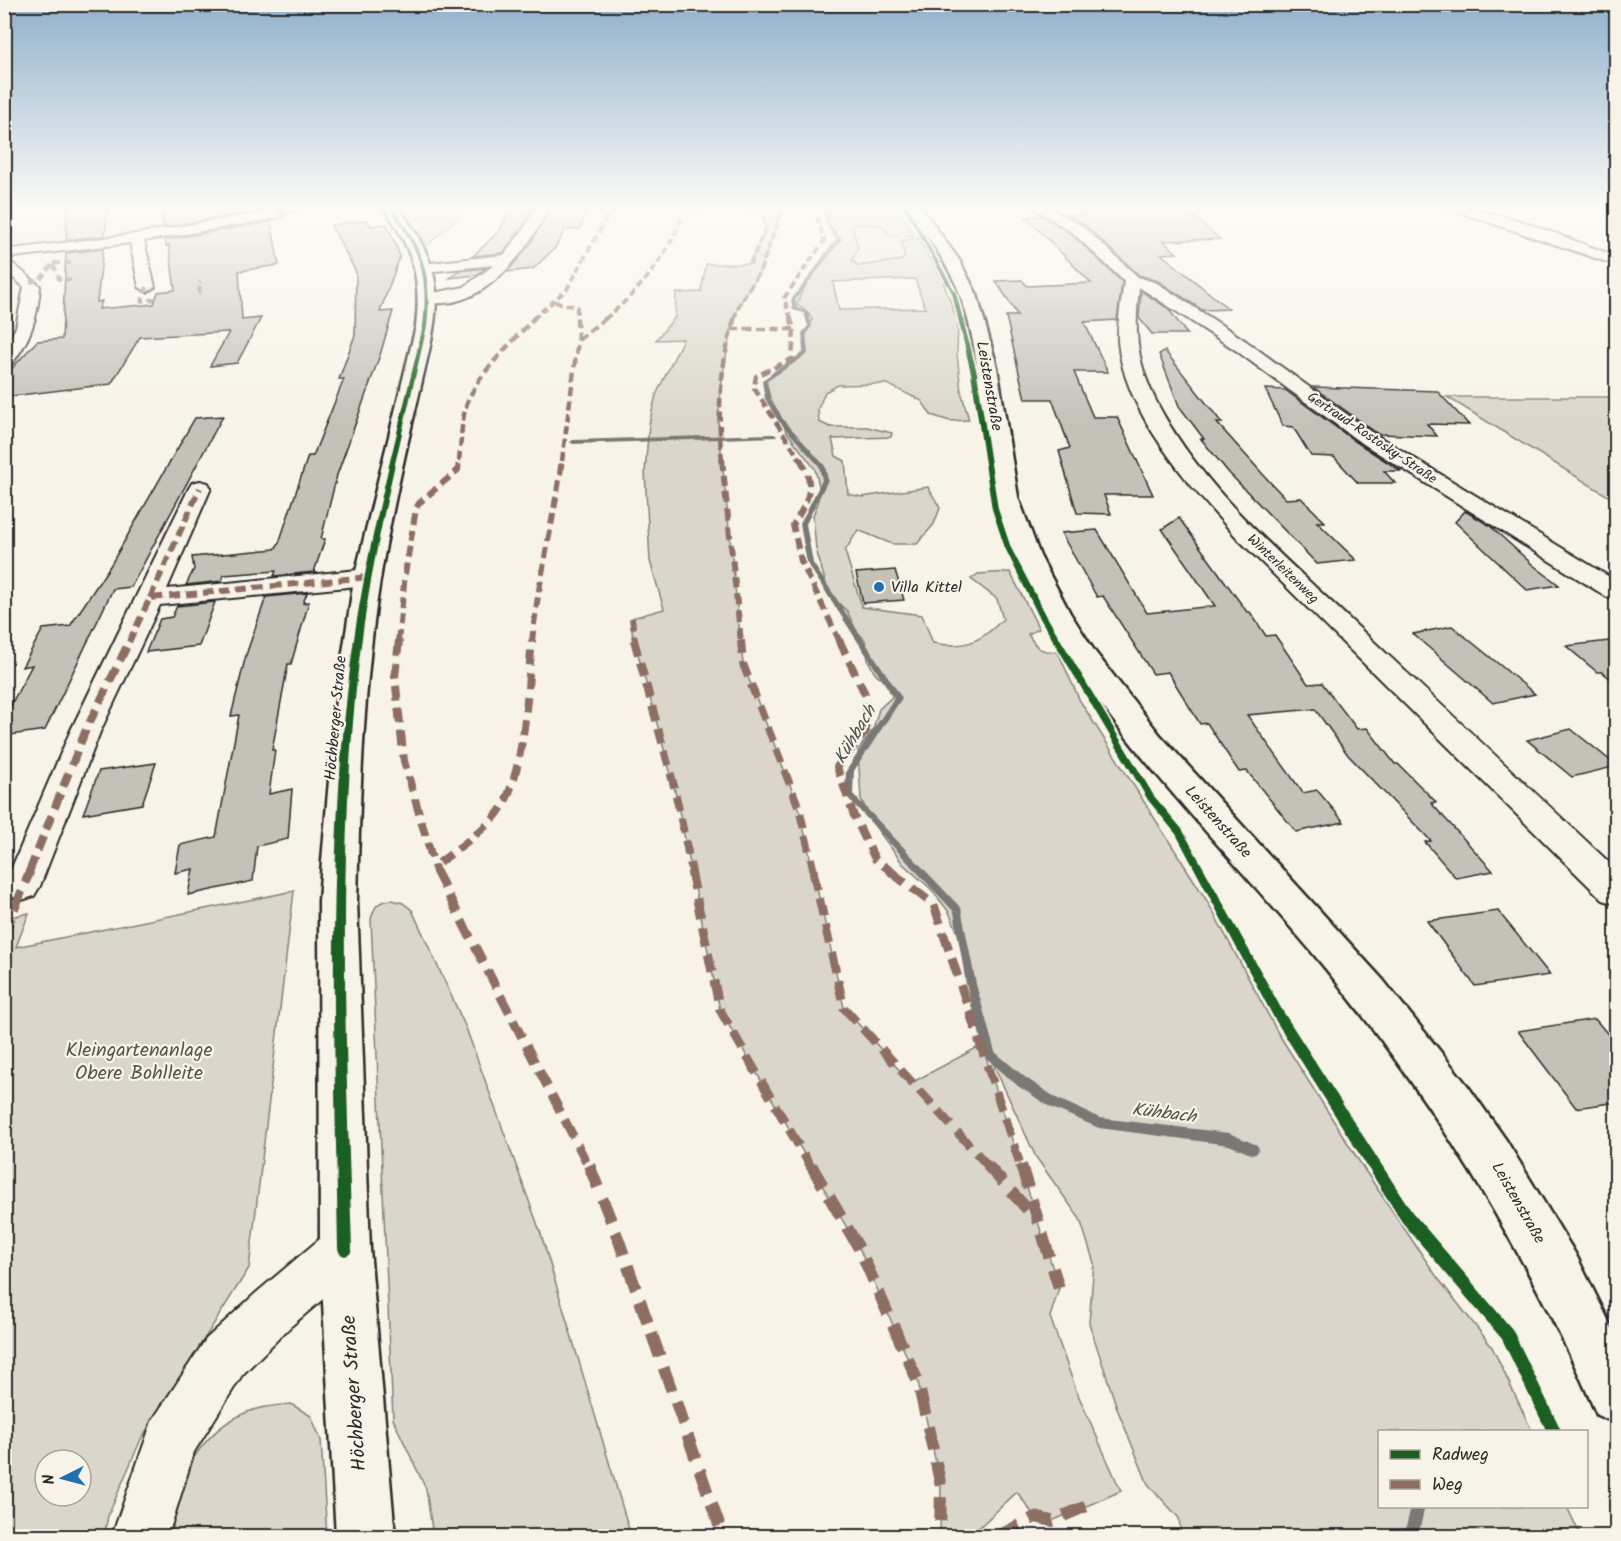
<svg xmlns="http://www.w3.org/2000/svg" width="1621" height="1541" font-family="Kalam,sans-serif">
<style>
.built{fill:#e8e4da}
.green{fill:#dad6cc;stroke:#82807c;stroke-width:1.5;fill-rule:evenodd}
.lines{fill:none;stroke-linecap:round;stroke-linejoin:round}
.stream{fill:#7a7874;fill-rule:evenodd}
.building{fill:#c4c1b9;stroke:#2b2b2b;stroke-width:1.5}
.minor-casing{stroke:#2b2b2b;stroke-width:4}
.major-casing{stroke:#2b2b2b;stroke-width:5}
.minor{fill:#f7f3e8;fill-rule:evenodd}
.major{fill:#f7f3e8;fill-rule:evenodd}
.quiet-far5{stroke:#8d6e63;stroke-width:4;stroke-dasharray:7 4;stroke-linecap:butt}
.quiet-far4{stroke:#8d6e63;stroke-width:4.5;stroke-dasharray:9 4.5;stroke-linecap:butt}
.quiet-far3{stroke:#8d6e63;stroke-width:6;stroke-dasharray:11 6;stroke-linecap:butt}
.quiet-far2{stroke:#8d6e63;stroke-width:8;stroke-dasharray:15 8;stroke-linecap:butt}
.quiet-far1{stroke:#8d6e63;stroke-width:9;stroke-dasharray:19 9;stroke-linecap:butt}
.quiet{stroke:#8d6e63;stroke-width:12;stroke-dasharray:24 12;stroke-linecap:butt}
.cycleway-casing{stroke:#f7f3e8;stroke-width:4}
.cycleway{fill:#1b5e20;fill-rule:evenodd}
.poi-dot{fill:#1f6fb2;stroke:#f7f3e8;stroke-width:2}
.labels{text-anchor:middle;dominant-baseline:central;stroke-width:4.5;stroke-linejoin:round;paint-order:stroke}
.far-street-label{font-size:14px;fill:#2b2b2b;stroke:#f7f3e8}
.street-label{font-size:16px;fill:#2b2b2b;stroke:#f7f3e8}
.poi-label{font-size:16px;fill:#2b2b2b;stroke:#f7f3e8;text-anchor:start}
.water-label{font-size:18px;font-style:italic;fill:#53524f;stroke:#f7f3e8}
.near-park-label{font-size:20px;fill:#575653;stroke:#f7f3e8}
.near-street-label{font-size:20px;fill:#2b2b2b;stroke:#f7f3e8}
</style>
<rect width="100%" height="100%" fill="#f7f3e8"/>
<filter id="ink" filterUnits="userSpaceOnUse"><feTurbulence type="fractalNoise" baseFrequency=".0167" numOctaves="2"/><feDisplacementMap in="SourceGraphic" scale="12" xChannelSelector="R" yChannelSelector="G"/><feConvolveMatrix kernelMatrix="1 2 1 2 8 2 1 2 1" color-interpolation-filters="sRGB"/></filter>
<g filter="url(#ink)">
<g class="built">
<path d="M28 206H320L138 237 18 250 5 249 4 236Z"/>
<path d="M899 206 933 261 909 260 822 276 841 259 834 210Z"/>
</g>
<g class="green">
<path d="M398 206H470L428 245Z"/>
<path d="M824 206H899L912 235 904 237 890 235 881 225 858 224 852 227 858 248 852 260 858 266 902 260 905 256 901 241 918 238 942 279 958 322 957 353 961 391 969 420 950 421 931 415 922 401 887 384 838 385 825 392 818 409 819 422 830 427H867L892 433 891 437 832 439 836 456 845 461 848 494 862 497 928 487 940 508 934 524 917 544H892L858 530 845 551 862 607 922 615 933 643C965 649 981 642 1003 619L997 599 971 579 978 574 1010 572 1039 629 1028 634C1037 649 1040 652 1058 652L1080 701 1207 901 1278 1033 1366 1172 1437 1277 1492 1347 1532 1431 1380 1432V1506L1567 1507 1581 1536H1181L1179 1518 1148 1484 1118 1411 1089 1323 1094 1263 1080 1219 1036 1157 989 1055 972 1006 958 933 949 912 931 889 903 864 874 825 861 799 858 750 873 730 879 709 892 697 887 683 874 672 868 660 865 640 856 630 847 611 835 600 826 584 816 549 813 515 818 503 819 486 815 469 786 431 779 413 765 393 763 383 775 371 804 353 803 342 812 320 809 313 797 305C797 296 828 248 837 240L826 223ZM915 279 925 308 839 310 833 282Z"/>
<path d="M713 207H783L760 271 739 305 731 329 723 373 718 421 743 664 799 808 844 1008 911 1083 982 1045 1059 1288 1050 1317 1076 1390 1121 1491 1052 1521 1035 1517 1017 1492 970 1536H940L941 1486 918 1382 860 1250 720 1010 674 786 632 632V618L664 609 650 561 645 472 649 424 656 395 683 339 656 340 675 317 676 293 701 292 706 264H750L766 227 763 212H715Z"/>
<path d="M1447 397H1616V501Z"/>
<path d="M294 891 249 1268 141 1439 108 1516 104 1536H5V918L29 913 16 947ZM45 1460H81V1496H45Z"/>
<path d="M392 900 403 903 412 910 466 1028 541 1234 631 1536H433L426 1489 393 1419 371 919C375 906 377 901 392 900Z"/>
<path d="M291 1404 311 1416 321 1440 327 1536H176C174 1529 171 1521 172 1514 177 1477 203 1434 237 1417 255 1407 271 1406 291 1404Z"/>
</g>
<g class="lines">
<g class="stream">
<path d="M827 206H831L830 224 842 239 795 300 797 308 808 312 812 326 806 333 808 354 767 381 771 399 782 418 825 466 828 480 806 524 813 563 902 698 854 771 853 794 961 908 976 984 995 1052 1026 1078 1058 1099 1100 1118 1229 1133 1257 1145 1259 1149 1257 1153 1253 1155 1229 1145 1099 1128 1050 1107 1018 1086 986 1058 966 984 954 912 845 795 846 771 894 698 807 563 800 524 822 480 819 466 777 419 765 399 762 380 804 353 802 333 808 326 804 313 793 310 791 300 838 239 826 224Z"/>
<path d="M774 434 777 436 776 437 573 444 570 442 573 440Z"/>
<path d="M1411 1506H1425L1418 1536H1404Z"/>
</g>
</g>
<g class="building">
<path d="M67 206H108L105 236 66 240Z"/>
<path d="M161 206H262L261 211 164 227Z"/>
<path d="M511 206H533L522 228 503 253 473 256 501 229Z"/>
<path d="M551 206H588L580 229 565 230 555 248 533 269 507 272 531 243Z"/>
<path d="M1078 206H1180L1220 239 1163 241 1177 253 1161 254 1229 309 1202 310 1158 281 1139 275 1084 224 1067 215 1085 214Z"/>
<path d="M1043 216 1071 234 1122 282 1117 320 1084 322 1108 372H1074L1093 417H1117L1153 495H1104L1111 514 1077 513 1059 451 1070 448 1052 399H1025L1006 316H1018L996 281 1022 280 1027 286 1091 283 1026 217Z"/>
<path d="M367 220 371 226 387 224 400 256 380 312 393 311 380 355 337 475 321 539H325L314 572 274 576 276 571 224 575 222 581 186 585 194 569 192 557 275 549 279 543 308 456H313L344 379H339L355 335 356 272 331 225Z"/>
<path d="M271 222 279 265 239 271 242 320 261 318 237 363 210 366 229 332 140 337 111 384 4 397V377L37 341 62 339 66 253 103 249 97 302 102 301 99 309 154 304 158 292 175 290 169 245 166 246 165 240Z"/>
<path d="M486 268 476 275 450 278 458 271Z"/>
<path d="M1141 291 1172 311H1170L1187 334H1152L1139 318Z"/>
<path d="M1165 351 1222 423H1217L1269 481 1286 499 1301 498 1325 522H1317L1356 560 1317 564 1229 473 1201 439H1204L1179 406 1159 354Z"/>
<path d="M1313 387 1437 391 1469 425 1427 424 1437 436 1378 434Z"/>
<path d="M1265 389 1285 390 1356 442 1401 471H1384L1395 483H1358L1334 457 1311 456 1293 427 1283 426Z"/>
<path d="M223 416 131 587 113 589 45 730 4 736V718L32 665 22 667 43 629 70 626 110 566 195 418Z"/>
<path d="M1465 511 1489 525 1533 565 1559 585 1527 590 1455 522Z"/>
<path d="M1179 518 1247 612H1250L1266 636 1275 635 1308 684 1322 683 1357 729 1367 728 1395 764H1398L1436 802 1431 803 1493 871 1456 878 1425 842 1431 841 1348 755 1315 709 1247 715 1303 793 1317 790 1344 822 1296 832 1247 771 1239 772 1207 723 1200 724 1168 672 1153 674 1103 596 1097 597 1061 533 1097 530 1147 613 1215 606 1162 529Z"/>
<path d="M895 570 904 600 863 603 856 573Z"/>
<path d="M307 593 303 603 309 602 291 664H288L272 750H275L269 794 292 789 288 839 257 846 253 881 188 895 193 869 175 873 180 845 216 837 239 715 231 716 246 655 266 597Z"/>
<path d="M215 602 199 646 146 652 160 619 172 617 177 606Z"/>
<path d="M1452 626 1495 661 1535 694 1493 703 1413 634Z"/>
<path d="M1617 640V684L1602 672H1597L1566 646Z"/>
<path d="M1571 729 1617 766 1572 777 1527 740Z"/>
<path d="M156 763 142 804 83 814 99 771Z"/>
<path d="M1498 911 1550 975 1475 986 1427 921Z"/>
<path d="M1595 1019 1617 1045V1102L1576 1108 1518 1031Z"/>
</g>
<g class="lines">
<defs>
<g id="minor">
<path d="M7 206H21L9 221 4 222V209Z"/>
<path d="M536 206H549C529 251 480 316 423 301L421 298 423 295 464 287 494 265 425 272 420 270 417 267 420 264 504 255 524 229Z"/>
<path d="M1031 206H1047L1082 226 1138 277 1157 283 1246 341 1371 432 1616 581V600L1607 597 1357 440 1234 349 1139 287C1134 331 1136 361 1156 401 1203 492 1286 558 1358 627 1444 707 1530 788 1616 869V904L1603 900 1239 540C1192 488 1124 414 1118 341 1117 321 1122 301 1124 281L1072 232Z"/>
<path d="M1441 206C1497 206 1563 238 1616 256V265Z"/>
<path d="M278 210 285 214 283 217 144 241 155 287 147 292 139 287 130 243 6 258 40 286C38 317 30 342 10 366L4 367V350L16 327 24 287 4 270V250L136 234Z"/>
<path d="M200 481 208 483 211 488 167 589 368 569 377 572 381 577 377 582 368 585 160 605 100 732 40 886 34 896 22 900 10 896 4 886 70 732 189 488 192 483Z"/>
<path d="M345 1225 362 1232 369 1249 362 1266 290 1327 242 1375 194 1452 168 1536H112L152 1421 206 1339 256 1293 328 1232Z"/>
</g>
<g id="major">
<path d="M383 206H397C416 232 434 259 436 292 437 326 426 361 419 394 407 444 396 494 386 545 364 662 360 782 357 901L370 1249 395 1536H336L320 1249 319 901 322 861 336 699 354 579 416 326C422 275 412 249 383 206Z"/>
<path d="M905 206H920L959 260 977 295 997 367 1018 497 1040 556 1070 613 1095 652 1160 735 1383 980 1467 1085 1506 1140 1576 1255 1616 1336V1423L1597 1415C1524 1246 1429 1092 1311 951 1218 841 1112 738 1041 612 1020 573 1000 529 992 486 980 423 983 358 961 297 949 263 926 235 905 206Z"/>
</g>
</defs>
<use href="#minor" class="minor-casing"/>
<use href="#major" class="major-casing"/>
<use href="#minor" class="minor"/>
<use href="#major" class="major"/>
<g class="quiet-far5">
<path d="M685 211 709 209 714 206"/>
<path d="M610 213 616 212"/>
<path d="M278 214 333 206"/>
<path d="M53 263H75"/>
<path d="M750 264 766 227 762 206"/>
<path d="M30 282 40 280 53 263 59 279 71 280"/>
<path d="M147 287 142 301 155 299"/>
<path d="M199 294 200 282"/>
<path d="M555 302 577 307V319"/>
<path d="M533 319 567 289 604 223 606 218 601 213"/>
<path d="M605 319C643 288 671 252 686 206"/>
<path d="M734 319 739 305 760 271 784 206"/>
<path d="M791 319 784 298 824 241 814 206"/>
</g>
<g class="quiet-far4">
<path d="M790 317 794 329 792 359 756 376 754 388 801 461"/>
<path d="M731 329H794"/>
<path d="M578 340 607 317"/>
<path d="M459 461C461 444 461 426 465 410 473 377 513 342 535 317"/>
<path d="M562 461 578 340 577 317"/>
<path d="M722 461C717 413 720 363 735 317"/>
</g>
<g class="quiet-far3">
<path d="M722 459 741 642"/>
<path d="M800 459C817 486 808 500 793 525L801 561 840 642"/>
<path d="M150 598 200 488"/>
<path d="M632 618 635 642"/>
<path d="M129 642 150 598 368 577"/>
<path d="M398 642 405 574 416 509 419 503 458 470 459 459"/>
<path d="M532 642C538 580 554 521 562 459"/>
</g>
<g class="quiet-far2">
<path d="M399 640 395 677 404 761 436 872"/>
<path d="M634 640 674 786 692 872"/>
<path d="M741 640 743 664 799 808 814 872"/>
<path d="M839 640 866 696V731L837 767 854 816 875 859 892 872"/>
<path d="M439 863C457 849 477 835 493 819 526 786 527 686 532 640"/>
<path d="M29 872 85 732 130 640"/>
</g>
<g class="quiet-far1">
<path d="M436 871 589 1167"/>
<path d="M691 871 720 1010 811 1167"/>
<path d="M813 871 844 1008 989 1167"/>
<path d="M890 871 934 905 1021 1167"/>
<path d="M4 935 30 871"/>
</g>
<g class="quiet">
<path d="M589 1165 619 1241 723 1536"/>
<path d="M811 1165 860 1250 918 1382 941 1486 940 1536"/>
<path d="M987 1165 1038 1221"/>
<path d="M1021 1165 1059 1288"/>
<path d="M998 1536 1035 1517 1052 1521 1089 1505"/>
</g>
<defs>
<g id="cycleway">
<path d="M388 206H392C422 250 433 272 427 326 401 440 371 553 358 670 337 862 346 1056 352 1249L350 1254 345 1256 340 1254 338 1249C335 1056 326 862 350 669 364 553 396 440 423 326 429 271 419 251 388 206Z"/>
<path d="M903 206H907L956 293 977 373 998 509 1011 548 1046 615 1154 796 1182 829 1282 1010 1412 1212 1512 1329 1562 1432H1547L1502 1339 1402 1222 1274 1018 1176 834 1148 800 1038 615 1005 548 992 509 971 373 952 293Z"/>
</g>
</defs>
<use href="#cycleway" class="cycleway-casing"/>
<use href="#cycleway" class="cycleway"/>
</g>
</g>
<linearGradient id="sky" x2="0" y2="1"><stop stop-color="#91b1cd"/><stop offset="0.49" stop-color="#fbfaf5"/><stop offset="1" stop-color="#fbfaf5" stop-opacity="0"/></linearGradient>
<rect width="1621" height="422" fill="url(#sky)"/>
<circle class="poi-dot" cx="879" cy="587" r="6"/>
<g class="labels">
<g class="far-street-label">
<text transform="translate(1372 438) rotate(34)">Gertraud-Rostosky-Straße</text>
<text transform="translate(1283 569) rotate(44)">Winterleitenweg</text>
</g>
<g class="street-label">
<text transform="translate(989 386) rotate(80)">Leistenstraße</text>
<text transform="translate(336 718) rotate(-85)">Höchberger Straße</text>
<text transform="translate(1218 822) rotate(48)">Leistenstraße</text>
<text transform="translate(1518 1203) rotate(60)">Leistenstraße</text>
</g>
<g class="poi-label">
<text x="891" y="587">Villa Kittel</text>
</g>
<g class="water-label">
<text transform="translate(856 735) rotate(-59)">Kühbach</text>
<text transform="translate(1164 1114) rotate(7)">Kühbach</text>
</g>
<g class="near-park-label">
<text x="139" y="1051">Kleingartenanlage<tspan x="139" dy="23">Obere Bohlleite</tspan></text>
</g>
<g class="near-street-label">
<text transform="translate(355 1393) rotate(-94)">Höchberger Straße</text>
</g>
</g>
<rect width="1621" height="1541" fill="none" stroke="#f7f3e8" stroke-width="24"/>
<rect x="12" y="12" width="1597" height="1517" fill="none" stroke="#2b2b2b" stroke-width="2" filter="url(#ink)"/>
<rect x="1378" y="1430" width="210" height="78" fill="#f7f3e8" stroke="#a5a39c" stroke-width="1.5"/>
<rect x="1390" y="1450" width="30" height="9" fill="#1b5e20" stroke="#a5a39c" stroke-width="1.5"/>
<text x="1432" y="1460" font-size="18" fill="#2b2b2b">Radweg</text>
<rect x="1390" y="1480" width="30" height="9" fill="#8d6e63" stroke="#a5a39c" stroke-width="1.5"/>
<text x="1432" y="1490" font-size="18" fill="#2b2b2b">Weg</text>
<g transform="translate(63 1478) rotate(264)"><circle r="28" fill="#f7f3e8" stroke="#a5a39c" stroke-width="1.5"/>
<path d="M0-4.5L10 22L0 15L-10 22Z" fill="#1f6fb2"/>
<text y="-9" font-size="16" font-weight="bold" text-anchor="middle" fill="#2b2b2b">N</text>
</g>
</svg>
